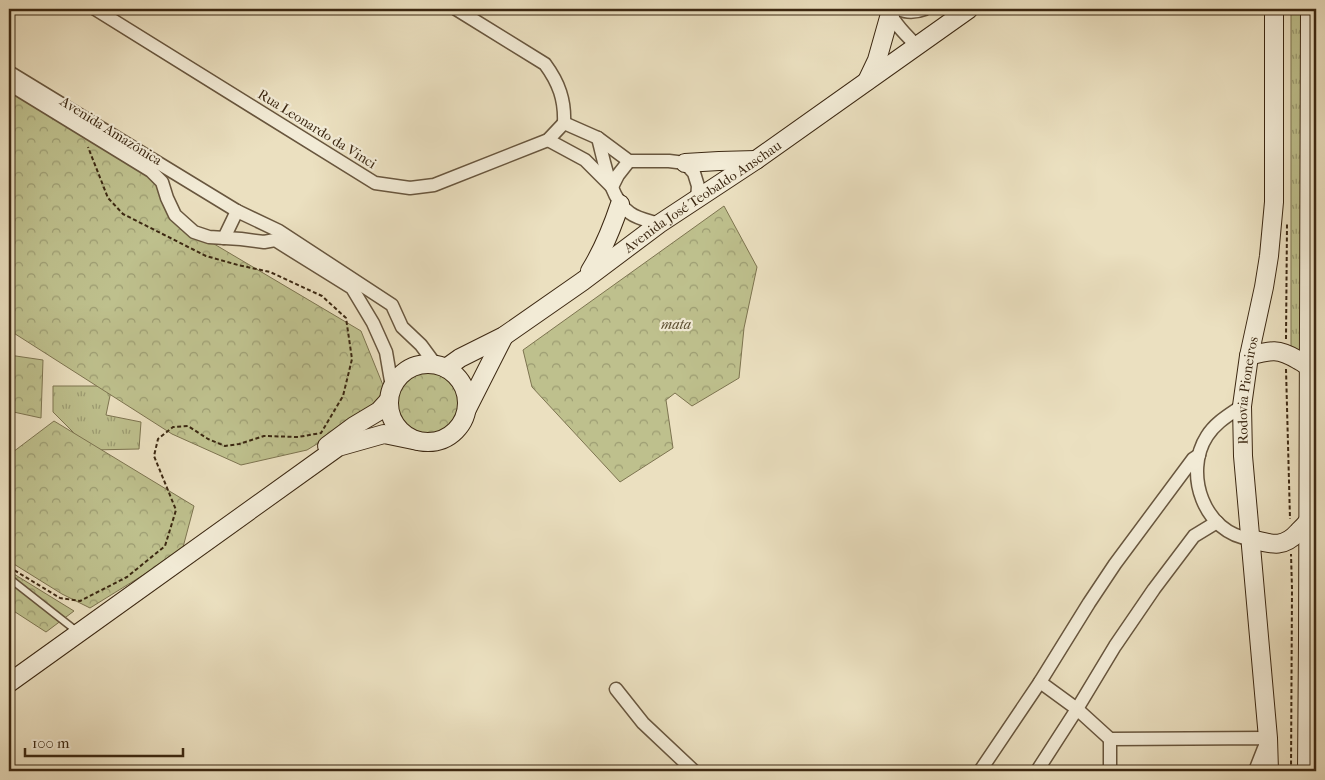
<svg xmlns="http://www.w3.org/2000/svg" width="1325" height="780" font-family="'IM FELL French Canon',serif">
<style>
.grass{fill:url(#grass-tufts);stroke:#7d7450}
.forest{fill:url(#forest-crowns);stroke:#7d7450}
.lines{fill:none;stroke-linecap:round;stroke-linejoin:round}
.lane-casing{stroke:#68563e;stroke-width:9}
.street-casing{stroke:#68563e;stroke-width:15}
.secondary-casing{stroke:#3c2812;stroke-width:20}
.path{stroke:#3c2812;stroke-width:2;stroke-dasharray:4 2.5;stroke-linecap:butt}
.lane{stroke:#f2ebd6;stroke-width:6}
.street{stroke:#f2ebd6;stroke-width:12}
.secondary{stroke:#f2ebd6;stroke-width:18}
.labels{text-anchor:middle;dominant-baseline:central;stroke-width:4.5;stroke-linejoin:round;paint-order:stroke}
.street-label{font-size:14px;fill:#3c2812;stroke:#f2ebd6}
.park-label{font-size:14px;font-style:italic;fill:#5c4e31;stroke:#f2ebd6}
</style>
<defs>
<pattern id="grass-tufts" width="24" height="20" patternUnits="userSpaceOnUse" patternTransform="scale(1.25)"><rect width="24" height="20" fill="#bec08d"/><path d="M3 7l-1-3M5 7V3M7 7l1-3M15 17l-1-3M17 17v-4M19 17l1-3" fill="none" stroke="#9c9c72"/></pattern>
<pattern id="forest-crowns" width="20" height="18" patternUnits="userSpaceOnUse" patternTransform="scale(1.25)"><rect width="20" height="18" fill="#bec08d"/><path d="M2 6a3 3 0 1 1 6 0M12 15a3 3 0 1 1 6 0" fill="none" stroke="#9c9c72"/></pattern>
</defs>
<rect width="100%" height="100%" fill="#ebe0c0"/>
<filter id="stains"><feTurbulence type="fractalNoise" baseFrequency=".004" numOctaves="4"/><feColorMatrix values="0 0 0 0 .2 0 0 0 0 .09 0 0 0 0 .02 0 0 0 .5 -.17"/></filter>
<radialGradient id="worn" r=".72"><stop offset=".6" stop-color="#630" stop-opacity="0"/><stop offset="1" stop-color="#630" stop-opacity=".3"/></radialGradient>
<g class="grass">
<path d="M1291 9H1301L1302 355 1291 352Z"/>
<path d="M53 386H112L106 415 141 422 139 449 91 450 53 412Z"/>
</g>
<g class="forest">
<path d="M9 86 153 180 204 238 361 331 389 400 307 450 241 465 172 434 9 330Z"/>
<path d="M724 206 757 267 744 328 739 378 692 406 675 393 666 400 673 448 620 482 532 387 523 350Z"/>
<path d="M9 355 43 360 41 418 9 411Z"/>
<circle cx="428" cy="403" r="32"/>
<path d="M54 421 194 506 182 551 90 608 62 594 9 561V455Z"/>
<path d="M9 571 74 611 46 632 9 608Z"/>
</g>
<g class="lines">
<defs>
<path id="lane" d="M9 578 74 629"/>
<g id="street">
<path d="M95 9 375 183 410 188 434 185 548 140 564 123"/>
<path d="M456 9 545 64C559 83 565 100 564 123"/>
<path d="M889 9C891 21 908 37 917 46"/>
<path d="M899 9C907 13 917 12 925 9"/>
<path d="M9 72 237 211 279 231 392 305 402 327 421 345 435 364"/>
<path d="M9 84 151 171 162 182 167 198 175 215 194 232 209 237 241 239 264 242 275 240 352 288 373 323 386 352 392 387"/>
<path d="M564 123 598 138 629 161H669L685 163 694 173 698 186 697 200"/>
<path d="M598 138C604 160 610 200 630 213 638 219 650 221 659 224"/>
<path d="M548 140 585 160 610 185"/>
<path d="M612 187 618 175 629 161"/>
<path d="M224 238 237 211"/>
<path d="M1242 406C1229 415 1216 422 1207 436 1183 473 1204 534 1251 539"/>
<path d="M1040 682 1077 709 1110 739 1268 738 1255 771"/>
<path d="M616 689 643 723 694 771"/>
<path d="M1110 739V771"/>
<path d="M980 771 1040 682 1089 603 1115 564 1193 459 1199 455"/>
<path d="M1037 771 1077 709 1115 646 1154 589 1194 536 1217 522"/>
</g>
<g id="secondary">
<path d="M867 81 877 60 890 14"/>
<path d="M685 163 719 161 756 160"/>
<path d="M590 271C603 250 612 228 620 204"/>
<path d="M1249 356C1271 350 1278 348 1298 360 1304 363 1309 367 1314 372"/>
<circle cx="428" cy="403" r="39"/>
<path id="s1" d="M446 368 460 358 504 336 583 281 659 224 756 160 969 9"/>
<path d="M467 409 504 336"/>
<path d="M327 446 354 426 379 411 389 400"/>
<path d="M1251 539C1271 544 1283 549 1298 532 1303 527 1308 523 1311 516"/>
<path d="M9 683 338 447 384 434 418 441"/>
<path id="s2" d="M1269 771 1268 738 1243 456 1242 406 1249 356 1264 287 1269 256 1274 202V9"/>
<path d="M1307 771 1308 641 1310 9"/>
</g>
</defs>
<use href="#lane" class="lane-casing"/>
<use href="#street" class="street-casing"/>
<use href="#secondary" class="secondary-casing"/>
<g class="path">
<path d="M1286 339 1287 224"/>
<path d="M1286 369 1290 519"/>
<path d="M9 567 60 598 80 601 127 577 165 546 176 510 154 456 158 439 173 427 188 426 208 439 225 446 239 444 264 436 298 437 321 433 343 396 352 359 346 318 322 296 270 272 238 265 206 256 123 214 108 198 88 147"/>
<path d="M1291 771 1292 589 1291 554"/>
</g>
<use href="#lane" class="lane"/>
<use href="#street" class="street"/>
<use href="#secondary" class="secondary"/>
</g>
<g class="labels">
<g class="street-label">
<text transform="translate(317 129) rotate(32)">Rua Leonardo da Vinci</text>
<text transform="translate(111 131) rotate(32)">Avenida Amazônica</text>
<text stroke="none"><textPath href="#s1" startOffset="309">Avenida José Teobaldo Anschau</textPath></text>
<text stroke="none"><textPath href="#s2" startOffset="382">Rodovia Pioneiros</textPath></text>
</g>
<g class="park-label">
<text x="676" y="324">mata</text>
</g>
</g>
<rect width="1325" height="780" fill="none" stroke="#ebe0c0" stroke-width="30"/>
<rect x="10" y="10" width="1305" height="760" fill="none" stroke="#3c2812" stroke-width="2.5"/>
<rect x="15" y="15" width="1295" height="750" fill="none" stroke="#3c2812"/>
<path d="M25 748v8h158v-8" fill="none" stroke="#3c2812" stroke-width="2.5"/>
<text x="32" y="748" font-size="15" fill="#3c2812" stroke="#f2ebd6" stroke-width="4" paint-order="stroke">100 m</text>
<rect width="100%" height="100%" filter="url(#stains)"/>
<rect width="100%" height="100%" fill="url(#worn)"/>
</svg>
